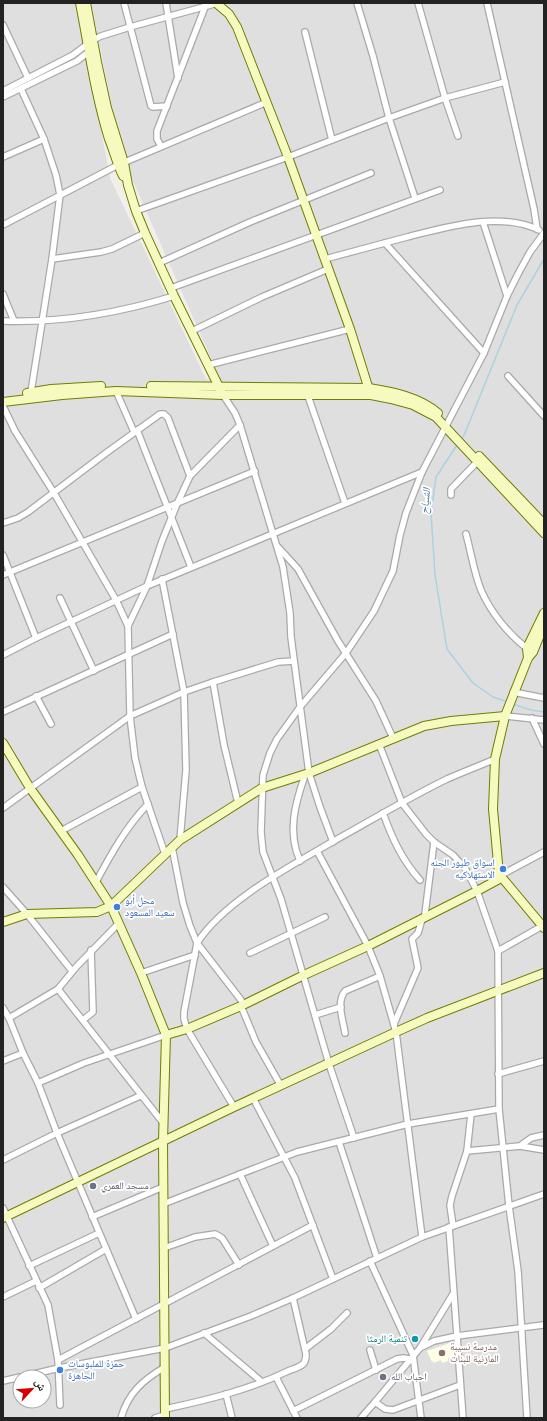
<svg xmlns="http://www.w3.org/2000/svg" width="547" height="1421" font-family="Overpass,'Noto Naskh Arabic',sans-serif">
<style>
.residential{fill:#e0dfdf;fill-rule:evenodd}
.education{fill:#ffffe5}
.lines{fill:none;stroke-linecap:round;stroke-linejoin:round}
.stream{stroke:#aad3df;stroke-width:1.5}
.street-casing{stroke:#a9a9a9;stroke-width:8}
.secondary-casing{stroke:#707d05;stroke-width:10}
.street{stroke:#fff;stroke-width:5.5}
.secondary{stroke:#f7fabf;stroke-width:8}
.shop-dot{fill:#3f7fe0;stroke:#fff;stroke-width:1.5}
.worship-dot{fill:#6b7280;stroke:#fff;stroke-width:1.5}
.culture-dot{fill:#0f9aa8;stroke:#fff;stroke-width:1.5}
.education-dot{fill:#8d6e63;stroke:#fff;stroke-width:1.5}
.labels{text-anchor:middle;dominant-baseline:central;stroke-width:3.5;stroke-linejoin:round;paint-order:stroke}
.shop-label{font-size:10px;fill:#366cbe;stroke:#fff;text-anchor:start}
.worship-label{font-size:10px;fill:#5b616d;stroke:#fff;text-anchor:start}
.culture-label{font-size:10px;fill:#0d838f;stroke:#fff;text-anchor:end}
.education-label{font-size:10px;fill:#785e54;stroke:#fff;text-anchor:start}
.water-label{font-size:11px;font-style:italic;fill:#4a7aab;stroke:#fff}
</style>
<rect width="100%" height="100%" fill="#f2efe9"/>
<path class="residential" d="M3 3H78L110 178 206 379 221 381 122 156 91 3H544V1418H3ZM20 1377H44V1401H20Z"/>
<path class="education" d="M453 1342 456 1349V1356L448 1358V1361L442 1363 441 1360 434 1363 433 1361 432 1362 427 1351Z"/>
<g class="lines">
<g class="stream">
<path d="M462 439 465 433 517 305 544 259"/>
<path d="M457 445 436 477 431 513 435 575 447 649 473 683 493 697 508 702"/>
<path d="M513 704 531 710 544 712"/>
</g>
<defs>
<g id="street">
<path d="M124 3 151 106 153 107 167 106"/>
<path d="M166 3 178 78"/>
<path d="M357 3 373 56 389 118 415 198"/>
<path d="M418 3 445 98 458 136"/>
<path d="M487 3 534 209 537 229"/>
<path d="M3 25 28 78"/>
<path d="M305 32 332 140"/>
<path d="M21 89 44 139 56 175 60 195 52 259 31 392"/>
<path d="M3 91 73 55 93 40 101 36 130 27 218 3"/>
<path d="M3 97 77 61 91 50"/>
<path d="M161 146 157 139V131L205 7"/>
<path d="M3 157 44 139"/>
<path d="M136 211 288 157 389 118 445 98 505 82"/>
<path d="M483 222 507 296"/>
<path d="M3 225 118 165 267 102"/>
<path d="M385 243 484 353"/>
<path d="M52 259 101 252 112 249 145 233"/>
<path d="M325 259C352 252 380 244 407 237 447 227 499 211 539 230"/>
<path d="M159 263 250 222 371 173"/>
<path d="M171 288 440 190"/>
<path d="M3 294 14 321"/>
<path d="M3 321C61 323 119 313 174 296"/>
<path d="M192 331 262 297 328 269"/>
<path d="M208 365 350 329"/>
<path d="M508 376 544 416"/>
<path d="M116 391 134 432"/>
<path d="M223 395 235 413 240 425 283 567 290 613 291 637 309 773 320 807 333 842"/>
<path d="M308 396 345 503"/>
<path d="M3 406 15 431 54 493 116 600 128 626 130 716 135 758 142 787 165 854"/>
<path d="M137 430 191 567"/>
<path d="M451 495V489L477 462"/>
<path d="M3 523 18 518 28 512 106 453 160 414H164L168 418 190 476"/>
<path d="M466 534C471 552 474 573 481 590 491 613 509 635 529 650"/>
<path d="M278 547 298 569 338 641 376 701 393 738"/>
<path d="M3 555 36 638"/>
<path d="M3 575 255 471"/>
<path d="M162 579 184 692 186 770 180 840"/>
<path d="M60 598 94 671"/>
<path d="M128 626 147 586 162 541 177 504 190 476 240 425"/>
<path d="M3 655 36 638 147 586 422 472"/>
<path d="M213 682 224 745 238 803"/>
<path d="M513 692 544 698"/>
<path d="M36 696 51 724"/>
<path d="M3 712 173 634"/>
<path d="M505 716 544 720"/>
<path d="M532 718 544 744"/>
<path d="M379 744 402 803 426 834 434 842 453 855 465 868 477 891 498 951 499 1109 509 1206 518 1271 527 1418"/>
<path d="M3 808 130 716 184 692 213 682 278 662 294 661"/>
<path d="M383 813C392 838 402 860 420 880"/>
<path d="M61 831 142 787"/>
<path d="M172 847 183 903 190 926 197 943 241 1000"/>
<path d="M317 851 368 946 380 976 396 1032 422 1237"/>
<path d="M300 861C287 832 295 804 305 775"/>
<path d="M499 874 505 873 544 852"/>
<path d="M96 882C111 854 126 827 148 804"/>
<path d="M3 887 27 914 72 971"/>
<path d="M425 914 434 842"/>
<path d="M498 951 544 925"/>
<path d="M250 953 325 917"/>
<path d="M141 973 195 955"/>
<path d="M58 989 164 1124"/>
<path d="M241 1006 256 1042 281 1086"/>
<path d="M3 1008 9 1018 23 1053 38 1083 57 1133 136 1319"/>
<path d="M315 1015 341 1007"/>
<path d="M9 1018 58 989 77 966 119 923"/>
<path d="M83 1020 93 1012 91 950"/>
<path d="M394 1024 418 968 412 939 418 933 422 919"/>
<path d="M345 1033C343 1020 336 1002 345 991L380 976"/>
<path d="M3 1061 23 1053"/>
<path d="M498 1074 544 1061"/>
<path d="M38 1083 84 1063 166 1035"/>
<path d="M253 1098 295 1178 333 1279"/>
<path d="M234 1107 187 1029 184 1019V1012L197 943C224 901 289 867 332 842 370 821 408 798 447 779 463 772 479 766 495 759"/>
<path d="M354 1138 329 1064 281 899 263 852 261 832 263 775 270 753 277 739 300 707 346 653 374 611 393 571 400 535 406 513 422 472 484 353 507 296 518 274 530 252 544 233"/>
<path d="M339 1142 377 1258"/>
<path d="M520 1146 531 1138 544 1135"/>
<path d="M467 1151 520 1146 544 1150"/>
<path d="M3 1160 57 1133 140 1096"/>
<path d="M240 1174 273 1246"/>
<path d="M163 1204 297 1152 408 1124 499 1109"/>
<path d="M3 1208 48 1305 58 1360 60 1405"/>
<path d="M92 1217 163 1187"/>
<path d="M453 1226 450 1205 452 1196 467 1151 471 1114"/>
<path d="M449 1227 463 1418"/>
<path d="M164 1248 195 1237 215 1234 222 1238 239 1265"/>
<path d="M370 1261 413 1355 421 1418"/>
<path d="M29 1266 99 1233"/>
<path d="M39 1288 106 1249"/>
<path d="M3 1297 36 1281"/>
<path d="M204 1333 262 1382"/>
<path d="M420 1348 434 1341 457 1336 543 1325"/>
<path d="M305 1349 331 1329 347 1313"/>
<path d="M370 1350 376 1370"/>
<path d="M58 1360 313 1225"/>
<path d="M21 1377 59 1368 165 1348 251 1316 293 1298 422 1237 544 1194"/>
<path d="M276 1377 297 1418"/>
<path d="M3 1381 20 1377"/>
<path d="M226 1394 232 1418"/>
<path d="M375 1402 385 1409 393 1410 460 1385"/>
<path d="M165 1409C207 1400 249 1390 288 1371 293 1369 301 1367 304 1363 306 1360 306 1357 306 1354L293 1298"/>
<path d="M293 1411 397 1359 403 1358 410 1359"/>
<path d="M121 1418C128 1393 143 1380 165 1367"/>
<path d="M155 1418 165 1415"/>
<path d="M361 1418 375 1402 420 1348 453 1294"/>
</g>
<g id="secondary">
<path d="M80 3C89 49 95 94 109 139 114 151 117 164 123 176"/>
<path d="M86 3 97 62 107 108 124 163 128 185 136 211 145 233 174 296 221 391"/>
<path d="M216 3 229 14 237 27 288 157 350 329 370 393"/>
<path d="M151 386 369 388C394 392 419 397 438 413"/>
<path d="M27 393 51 389 101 386"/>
<path d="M3 402 62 395 116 391 223 395H371L391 399 413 405 436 417 544 533"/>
<path d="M479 456 544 524"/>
<path d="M544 625 533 652 528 658 505 716 495 759 493 809 499 874 544 928"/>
<path d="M528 658 527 648 544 613"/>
<path d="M3 743 30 788 78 855 111 906 141 973 166 1035 163 1141 165 1418"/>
<path d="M3 922 27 914 97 912 111 906 180 840 262 788 309 773 424 726 451 721 505 716"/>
<path d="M166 1035 187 1029 241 1006 304 975 368 946 477 891 501 878"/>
<path d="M3 1218 234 1107 396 1032 427 1018 544 973"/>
</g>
</defs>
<use href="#street" class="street-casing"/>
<use href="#secondary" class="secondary-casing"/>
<use href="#street" class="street"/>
<use href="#secondary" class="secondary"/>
</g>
<g class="shop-dot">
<circle cx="503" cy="869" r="4"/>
<circle cx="117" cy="907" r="4"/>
<circle cx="60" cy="1370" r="4"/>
</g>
<g class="worship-dot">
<circle cx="93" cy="1186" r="4"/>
<circle cx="383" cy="1377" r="4"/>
</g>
<circle class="culture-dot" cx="415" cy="1339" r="4"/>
<circle class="education-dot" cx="442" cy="1353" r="4"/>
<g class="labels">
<g class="shop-label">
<text x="495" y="863" text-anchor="end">اسواق طيور الجنه<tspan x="495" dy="12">الاستهلاكيه</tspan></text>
<text x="125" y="901">محل أبو<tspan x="125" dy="12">سعيد المسعود</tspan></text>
<text x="68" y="1364">حمزة للملبوسات<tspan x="68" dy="12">الجاهزة</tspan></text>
</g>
<g class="worship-label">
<text x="101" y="1186">مسجد العمري</text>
<text x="391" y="1377">احباب الله</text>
</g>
<g class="culture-label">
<text x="407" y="1339">تنمية الرمثا</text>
</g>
<g class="education-label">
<text x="450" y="1347">مدرسة نسيبة<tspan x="450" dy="12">المازنية للبنات</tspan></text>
</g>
<g class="water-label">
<text transform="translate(426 501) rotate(-84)">الشياح</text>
</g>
</g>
<rect width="547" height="1421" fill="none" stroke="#222222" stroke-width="8"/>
<g transform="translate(32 1389) rotate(64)"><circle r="19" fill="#ffffff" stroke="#a7a7a7"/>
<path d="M0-3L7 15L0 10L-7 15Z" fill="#d40000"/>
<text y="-6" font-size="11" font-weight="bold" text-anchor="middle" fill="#222222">ش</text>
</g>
</svg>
